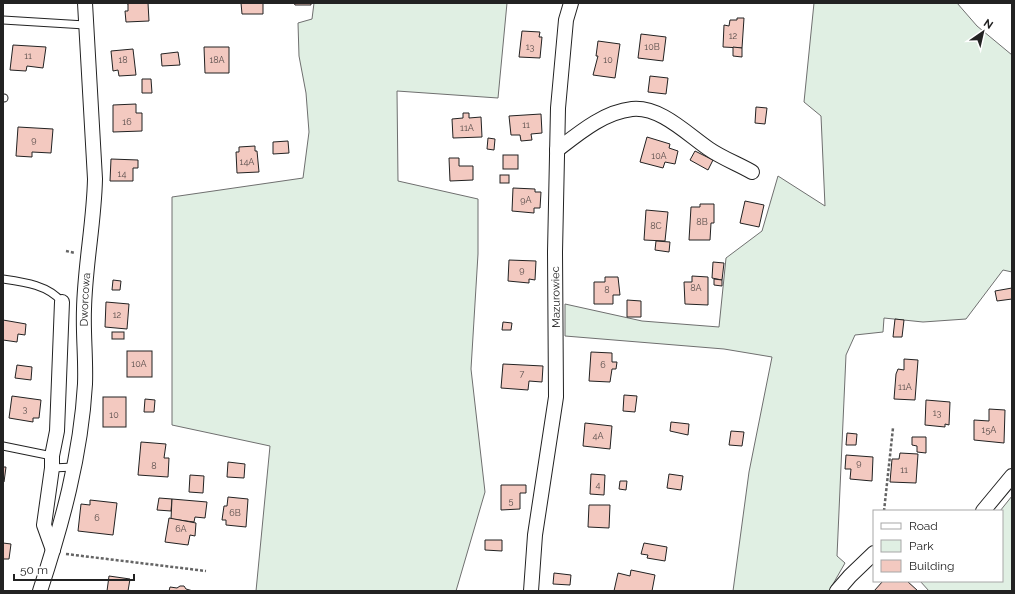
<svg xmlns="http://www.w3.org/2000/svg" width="1015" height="594" font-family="Raleway,sans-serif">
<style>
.green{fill:#e0efe3;stroke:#6f6f6f}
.building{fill:#f3c9c0;stroke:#222}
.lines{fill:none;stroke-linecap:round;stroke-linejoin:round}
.service-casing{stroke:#222;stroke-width:9}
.minor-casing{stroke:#222;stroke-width:16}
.path{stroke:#646464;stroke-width:2.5;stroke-dasharray:3 2;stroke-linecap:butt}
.service{stroke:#fff;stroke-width:7}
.minor{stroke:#fff;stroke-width:14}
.labels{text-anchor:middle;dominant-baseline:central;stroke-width:3;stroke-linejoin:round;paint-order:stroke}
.number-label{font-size:9px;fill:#564c4a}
.street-label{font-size:11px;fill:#222;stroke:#fff}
</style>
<rect width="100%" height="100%" fill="#fff"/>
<g class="green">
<path d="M314 3H507L498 98 397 91 398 181 478 199V254L471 369 485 492 456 591H256L270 446 172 425V197L303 178 309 132 306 93 299 56 298 23 312 19Z"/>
<path d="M814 3H957L977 26 1012 55V272L1003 270 966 319 923 322 884 318 883 332 855 335 846 355 837 556 845 563 829 591H733L749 472 772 357 724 349 565 336V304L642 321 719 327 726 258 762 231 778 176 825 206 821 116 804 102Z"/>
<path d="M1012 496V591H929L920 581H1002V511H1000Z"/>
</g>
<g class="building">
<path d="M125 3H148L149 21 126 22 125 11H128V4Z"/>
<path d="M241 3H263V14H242Z"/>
<path d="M294 3H311V5H295Z"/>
<path d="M737 18H744L742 48 723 47 724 25 729 26 730 20H737Z"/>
<path d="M522 31 540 32 539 37H542L540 58 519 57Z"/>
<path d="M641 34 666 37 663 61 638 58Z"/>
<path d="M598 41 620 44 615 78 593 75 598 56H596Z"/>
<path d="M13 45 46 47 43 68 27 66 26 71 10 70Z"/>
<path d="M204 47H229V73H205Z"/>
<path d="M733 47 742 48V57L733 56Z"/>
<path d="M133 49 136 75 119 76 118 70 113 71 111 51Z"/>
<path d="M178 52 180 65 162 66 161 54Z"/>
<path d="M650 76 668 78 666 94 648 92Z"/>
<path d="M142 79H151L152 93H142Z"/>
<path d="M136 104V113H142V131L113 132V105Z"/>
<path d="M756 107 767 108 765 124 755 123Z"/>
<path d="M463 113H469V118L481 117 482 137 453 138 452 119 463 118Z"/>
<path d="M541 114 542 133 531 134 532 140 521 141 520 135H511L509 116Z"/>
<path d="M18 127 53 129 51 153 32 152V157L16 156Z"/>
<path d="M647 137 670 144 669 148 678 151 675 164 665 162 663 168 640 162Z"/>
<path d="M488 138 495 139 494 150 487 149Z"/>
<path d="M288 141 289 153 273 154V142Z"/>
<path d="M255 146V151H257L259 172 237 173 236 152H239V147Z"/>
<path d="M695 151 713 160 708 170 690 160Z"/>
<rect x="503" y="155" width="15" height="14"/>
<path d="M449 158H459V166H473V180L450 181Z"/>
<path d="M111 159 138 160V168H133V181H110Z"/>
<rect x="500" y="175" width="9" height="8"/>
<path d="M513 188 535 189V192H541L540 208H534V213L512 211Z"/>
<path d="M745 201 764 205 759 227 740 223Z"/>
<path d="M700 204H714V223H711L710 240H689L691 207H700Z"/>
<path d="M646 210 668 212 665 241 644 240Z"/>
<path d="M656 241 670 242 669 252 655 250Z"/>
<path d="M509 260 536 261 535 280 529 279V283L508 281Z"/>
<path d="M713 262 724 263 722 280 712 278Z"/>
<path d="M692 276 708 277V305L685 304 684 282H692Z"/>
<path d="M605 277H618L620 295H613V304H594V282H605Z"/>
<path d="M714 279 722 280V286L714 285Z"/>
<path d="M113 280 121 281 120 290H112Z"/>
<path d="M1012 288V299L997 301 995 291Z"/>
<path d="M627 300 641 301V317H627Z"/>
<path d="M106 302 129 304 127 329 105 327Z"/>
<path d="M895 319 904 320 902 337H893Z"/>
<path d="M3 320 26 324 25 335 18 334 17 342 3 340Z"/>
<path d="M503 322 512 323 511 330H502Z"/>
<rect x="112" y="332" width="12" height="7"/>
<rect x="127" y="351" width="25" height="26"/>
<path d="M591 352 612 353V362H617L616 369H612L610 382 589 381Z"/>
<path d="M904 359 918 360 915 400 894 399 896 374 898 369 904 370Z"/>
<path d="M503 364 543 366 542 382 529 381 528 390 501 388Z"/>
<path d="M17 365 32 367 31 380 15 378Z"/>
<path d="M624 395 637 396 635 412 623 411Z"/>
<path d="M12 396 41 400 39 418H33V422L9 418Z"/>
<rect x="103" y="397" width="23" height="30"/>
<path d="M145 399 155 400 154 412H144Z"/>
<path d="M926 400 950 402 949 425 945 424V427L925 425Z"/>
<path d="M989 409 1005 410 1004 443 974 440V420L989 421Z"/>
<path d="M671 422 689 424 688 435 670 431Z"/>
<path d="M585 423 612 426 610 449 583 446Z"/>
<path d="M731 431 744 432 742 446 729 445Z"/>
<path d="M847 433 857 434 856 445H846Z"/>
<path d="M912 437H926V453L917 452V446L912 445Z"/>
<path d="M141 442 166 444 164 458H169L168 477 138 475Z"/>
<path d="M900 453 918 454 916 483 890 482 892 459H899Z"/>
<path d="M846 455 873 457 872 481 850 479 851 469H845Z"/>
<path d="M228 462 245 464 244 478 227 477Z"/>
<path d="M3 467H6L4 482H3Z"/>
<path d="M591 474 605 475 604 495 590 494Z"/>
<path d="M669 474 683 476 681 490 667 488Z"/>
<path d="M190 475 204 476 203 493 189 492Z"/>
<path d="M620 481H627L626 490 619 489Z"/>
<path d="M501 485H526V493H520V509L501 510Z"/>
<path d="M228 497 248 499 246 527 226 525V520H222L224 506H227Z"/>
<path d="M159 498 172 499 171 511 157 510Z"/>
<path d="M172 499 207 502 205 518 195 517 194 522 171 519Z"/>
<path d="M90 500 117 503 113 535 78 531 81 504 90 505Z"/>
<path d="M589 505H610L609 528 588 527Z"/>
<path d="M169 518 196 523 195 536 190 535 188 545 165 542Z"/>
<path d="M485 540H502V551L485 550Z"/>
<path d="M3 543 11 544 9 559H3Z"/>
<path d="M644 543 667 547 665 561 647 558 648 555 641 554Z"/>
<path d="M631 570 655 575 652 591H614L618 573 630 576Z"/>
<path d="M554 573 571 575 570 585 553 584Z"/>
<path d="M109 576 130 579 128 591H107Z"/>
<path d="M883 581H907L918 591H874Z"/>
<path d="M180 586H184L186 589 193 591H169L170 587 177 588Z"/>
</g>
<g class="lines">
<defs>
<g id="service">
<path d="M3 20 85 25"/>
<path d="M3 98H4"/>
<path d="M3 279C24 282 48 285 62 302"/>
<path d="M3 446 52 456"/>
<path d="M52 468 74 467"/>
</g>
<g id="minor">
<path d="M557 150C579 133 604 112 632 109 660 106 687 134 709 149 722 158 738 164 752 172"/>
<path d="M983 511 1012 476"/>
<path d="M53 550 44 525 52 468V456L57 431 62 302"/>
<path id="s1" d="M40 591C62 524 81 455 85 384 86 359 83 334 84 309 85 265 94 223 95 179L85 3"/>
<path d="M531 591 535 535 556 397 555 252 558 108 566 20 571 3"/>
<path d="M837 591 850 576 874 553"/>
</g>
</defs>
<use href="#service" class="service-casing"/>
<use href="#minor" class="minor-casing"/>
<g class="path">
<path d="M66 251 75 253"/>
<path d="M884 511 893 428"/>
<path d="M66 554 206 571"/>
</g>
<use href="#service" class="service"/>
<use href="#minor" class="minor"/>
</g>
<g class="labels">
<g class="number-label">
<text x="733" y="36">12</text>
<text x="530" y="47">13</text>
<text x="652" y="47">10B</text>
<text x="28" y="56">11</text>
<text x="123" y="60">18</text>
<text x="217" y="60">18A</text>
<text x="608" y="60">10</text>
<text x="127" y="122">16</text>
<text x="526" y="125">11</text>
<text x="467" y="128">11A</text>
<text x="34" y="140">9</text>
<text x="659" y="156">10A</text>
<text x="247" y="162">14A</text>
<text x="122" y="174">14</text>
<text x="526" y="200">9A</text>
<text x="702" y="222">8B</text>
<text x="656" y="226">8C</text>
<text x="522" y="270">9</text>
<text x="696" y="288">8A</text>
<text x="607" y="290">8</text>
<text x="117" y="315">12</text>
<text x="139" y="364">10A</text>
<text x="603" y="365">6</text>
<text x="522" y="374">7</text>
<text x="905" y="387">11A</text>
<text x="25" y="409">3</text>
<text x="937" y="413">13</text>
<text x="114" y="415">10</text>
<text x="989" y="430">15A</text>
<text x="598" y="436">4A</text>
<text x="859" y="463">9</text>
<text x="154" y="466">8</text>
<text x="904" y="470">11</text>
<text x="598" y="485">4</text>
<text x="511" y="501">5</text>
<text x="235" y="513">6B</text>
<text x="97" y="518">6</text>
<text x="181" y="529">6A</text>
</g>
<g class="street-label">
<text transform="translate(556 297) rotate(-91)">Mazurowiec</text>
<text stroke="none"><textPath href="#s1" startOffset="297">Dworcowa</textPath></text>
</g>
</g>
<rect width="1015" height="594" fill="none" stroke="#222222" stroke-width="8"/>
<rect x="873" y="510" width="130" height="72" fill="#ffffff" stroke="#a7a7a7"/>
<rect x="881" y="523" width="20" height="6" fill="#ffffff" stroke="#a7a7a7"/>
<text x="909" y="530" font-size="12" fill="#222222">Road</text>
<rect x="881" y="540" width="20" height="12" fill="#e0efe3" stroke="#a7a7a7"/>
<text x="909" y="550" font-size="12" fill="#222222">Park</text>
<rect x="881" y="560" width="20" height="12" fill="#f3c9c0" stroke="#a7a7a7"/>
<text x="909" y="570" font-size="12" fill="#222222">Building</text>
<g transform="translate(983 32) rotate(34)" stroke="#ffffff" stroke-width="3" paint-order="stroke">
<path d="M0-3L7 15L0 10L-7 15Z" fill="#222222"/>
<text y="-6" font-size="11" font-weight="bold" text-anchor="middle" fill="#222222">N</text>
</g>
<path d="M14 574v6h120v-6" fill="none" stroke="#222222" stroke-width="2"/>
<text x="20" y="574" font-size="12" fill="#222222" stroke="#ffffff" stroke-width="3" paint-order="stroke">50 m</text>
</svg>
